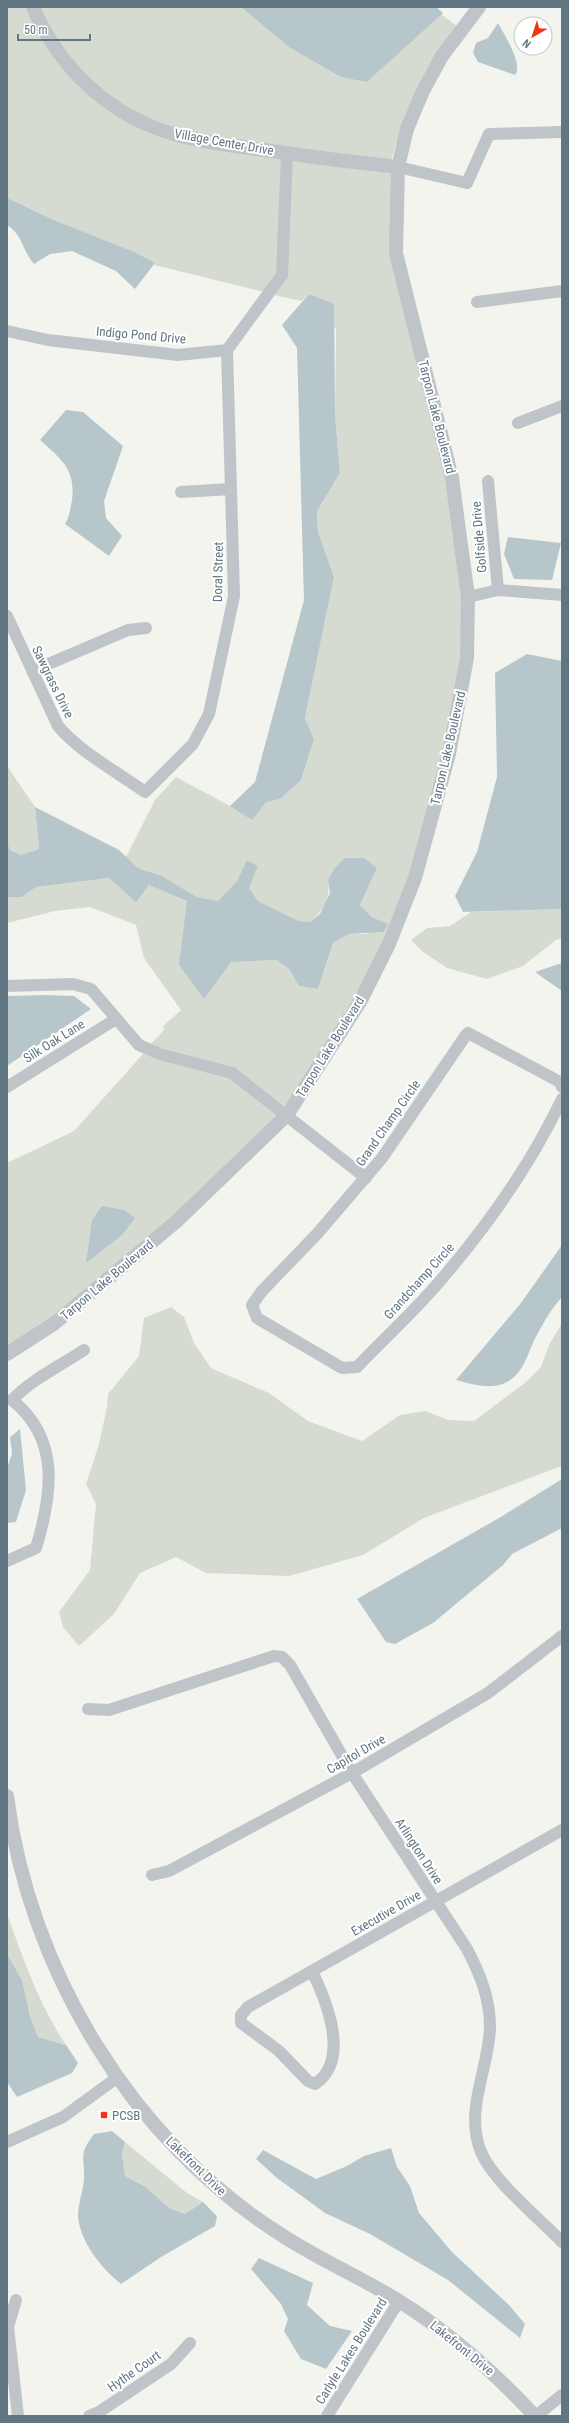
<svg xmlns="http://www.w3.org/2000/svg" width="569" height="2423" font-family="'Roboto Condensed',sans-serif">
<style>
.green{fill:#d5dbd0}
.water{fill:#b7c6ca}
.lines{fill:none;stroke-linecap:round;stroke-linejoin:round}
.minor{stroke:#bec4c7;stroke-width:12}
.tertiary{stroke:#bec4c7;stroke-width:14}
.poi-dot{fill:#f03513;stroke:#fff;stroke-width:1.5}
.labels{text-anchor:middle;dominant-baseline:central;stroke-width:4;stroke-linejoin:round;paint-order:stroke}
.street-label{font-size:13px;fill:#607683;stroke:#fff}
.poi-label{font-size:13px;fill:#607683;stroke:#fff;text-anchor:start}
</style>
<rect width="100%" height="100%" fill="#f4f4ef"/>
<g class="green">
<path d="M7 7H27L107 108 282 158 277 274 264 292 154 265 155 264C108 239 57 223 7 206Z"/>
<path d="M39 7H241L367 82 441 14 458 27 397 140 391 161 195 134 142 116 98 88 64 52Z"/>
<path d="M292 160 391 172V255L447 480 463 601 462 658 444 754 410 877 385 942 355 999 286 1107 234 1068 150 1045 164 1030 163 1026 181 1010 144 958 136 925 90 907 55 911 7 923V897H22L36 887 109 878 136 901 149 885 188 901 184 937 231 962 277 960 289 969 299 986 318 989 333 943 349 934H367L387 924 372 917 360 905 377 868 328 880C331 898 324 910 310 922L299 921 258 901 249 888 258 866 247 860 237 881 218 901 197 897 162 876 138 868 126 857 155 800 176 777 230 806 280 799 301 780 314 741 305 718 334 577 318 532 317 511 340 473 335 414 336 329 309 294 301 301 274 295Z"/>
<path d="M7 766 35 807 39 849 21 855 10 850 7 842Z"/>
<path d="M562 909V938L556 940 523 966 487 979 447 968 423 952 411 940 427 928 450 926 471 912Z"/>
<path d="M143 1054 229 1078 279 1115C193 1199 108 1284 7 1348V1163L74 1131Z"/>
<path d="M171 1307 184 1317 194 1343 211 1368 269 1393 308 1421 362 1441 400 1415 425 1411 448 1420 474 1421 526 1382 541 1367 549 1345 562 1323V1466L424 1518 363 1555 289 1576 206 1573 176 1557 140 1573 114 1614 79 1646 63 1627 59 1612 90 1570 96 1504 86 1484 99 1444 107 1407 108 1394 139 1356 144 1318Z"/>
<path d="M7 1914C23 1958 40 2007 66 2045L38 2037 30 2016 22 1980 7 1954Z"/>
<path d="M125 2142 187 2193 203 2202 185 2214 169 2208 146 2187 125 2176 122 2153Z"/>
</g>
<g class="water">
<path d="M241 7H436L443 13 367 82 341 77 289 47Z"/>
<path d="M498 23C504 34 524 65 515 75L478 62 473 53 476 43 488 38Z"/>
<path d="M7 198 51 219 134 252 155 263 135 289 116 271 72 251 50 254 34 264C22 250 23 235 7 225Z"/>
<path d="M309 294 334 304 335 414 340 473 317 511 318 532 334 577 305 718 314 740 301 780 280 799 266 802 252 820 230 806 255 782 304 600 297 348 282 325Z"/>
<path d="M66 410 83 412 123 446 104 501 106 518 122 536 109 556 65 524C70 516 70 509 72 500 76 469 61 459 40 440Z"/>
<path d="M508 537 561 543 552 580 514 579 504 554Z"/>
<path d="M527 654 562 661V909L463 912 455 896 477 852 497 777 495 673Z"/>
<path d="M35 807 119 850 138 868 162 876 197 897 218 901 237 881 247 860 258 866 249 888 258 901 299 921 310 922 320 914 330 893 328 880 334 869 345 858H364L377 868 360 905 372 917 388 924 384 932 349 934 333 943 318 989 299 986 289 969 277 960 231 962 204 999 179 965 187 901 149 885 136 902 109 878 36 887 22 897H7V842L10 850 21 855 39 849Z"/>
<path d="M562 963V991L535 972Z"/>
<path d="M45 995 74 996 91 1009 7 1066V996Z"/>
<path d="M102 1206 124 1210 135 1218 122 1235 86 1263 92 1220Z"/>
<path d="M562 1245V1297C552 1308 545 1320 538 1333 528 1350 525 1374 505 1383 490 1390 471 1384 456 1380L521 1303Z"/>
<path d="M20 1429 26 1490 16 1522 7 1523V1468L12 1454 10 1437Z"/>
<path d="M562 1479V1528L512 1554 503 1565 433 1623 395 1644 386 1642 357 1599 499 1518Z"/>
<path d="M7 1954 22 1980 30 2016 38 2037 66 2045 78 2063 72 2073 17 2097 7 2082Z"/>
<path d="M112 2131 125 2142 122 2153 125 2176 146 2187 169 2208 185 2214 203 2202 217 2216 215 2226 161 2257 121 2284C102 2269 80 2242 78 2216 78 2204 83 2191 84 2179 85 2156 78 2155 94 2134Z"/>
<path d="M391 2148 397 2167 410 2186 419 2213 452 2252 509 2305 525 2324 520 2338 448 2280 370 2234 325 2213 277 2178 256 2159 263 2150 316 2179 347 2166 364 2156Z"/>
<path d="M259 2258 313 2283 307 2305 330 2326 352 2331 326 2369 301 2359 284 2331 288 2319 281 2304 251 2269Z"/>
</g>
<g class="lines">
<g class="minor">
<path d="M398 167 467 183 489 134 562 132"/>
<path d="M477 302 562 291"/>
<path d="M7 331 48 340 178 355 227 350 282 275 287 154"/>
<path d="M518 423 562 406"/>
<path d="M488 481 498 590"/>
<path d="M181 492 231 489"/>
<path d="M468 597 498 590 562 595"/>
<path d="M7 616 58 726C81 753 116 771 145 792L193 744 209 714 234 596 227 350"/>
<path d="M32 671 128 630 146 628"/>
<path d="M7 986 73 984 91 989 139 1045 160 1054 232 1073 366 1178"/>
<path d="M7 1087 116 1019"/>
<path d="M562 1087 560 1082 468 1033 466 1035 382 1158 317 1234 262 1291 252 1305 257 1318 342 1368 357 1367C382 1341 409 1316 433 1289 483 1232 529 1168 562 1099"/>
<path d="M7 1561 36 1548C52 1495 61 1439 12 1400 32 1379 60 1366 84 1350"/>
<path d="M88 1709 109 1710 274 1656 282 1657 290 1665 352 1773 467 1949C480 1974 490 1998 490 2027 489 2069 464 2110 481 2152 494 2182 539 2218 562 2242"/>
<path d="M152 1875 169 1871 352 1773 488 1693 562 1636"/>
<path d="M312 1971C326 2000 351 2060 315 2084L308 2081 278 2050 241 2023V2015L248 2007 562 1830"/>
<path d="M7 2142 63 2117 118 2077"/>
<path d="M16 2300 8 2327 18 2416"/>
<path d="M89 2416 99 2412 171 2364 190 2343"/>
<path d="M327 2416 399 2301"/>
<path d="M536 2416 562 2395"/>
</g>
<g class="tertiary">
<path d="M33 7C59 68 110 116 174 134 201 142 229 145 257 149 304 156 351 162 398 167"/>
<path d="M7 1354 55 1323 177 1221 287 1115 360 1002 389 944 415 878 449 754 467 658 468 597 452 478 396 253 398 167 407 129 422 93 442 56 479 7"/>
<path d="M7 1796C29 1970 132 2140 280 2234 318 2259 360 2277 399 2301 450 2333 494 2372 535 2416"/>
</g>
</g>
<rect class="poi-dot" x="100" y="2111" width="8" height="8" rx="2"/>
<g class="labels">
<g class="street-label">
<text transform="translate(224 142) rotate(10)">Village Center Drive</text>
<text transform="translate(141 335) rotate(5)">Indigo Pond Drive</text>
<text transform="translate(437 417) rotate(76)">Tarpon Lake Boulevard</text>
<text transform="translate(479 537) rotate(-95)">Golfside Drive</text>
<text transform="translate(218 572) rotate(-89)">Doral Street</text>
<text transform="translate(53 682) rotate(64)">Sawgrass Drive</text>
<text transform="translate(448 748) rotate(-77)">Tarpon Lake Boulevard</text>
<text transform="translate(54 1041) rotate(-32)">Silk Oak Lane</text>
<text transform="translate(330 1047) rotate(-58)">Tarpon Lake Boulevard</text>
<text transform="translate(388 1123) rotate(-55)">Grand Champ Circle</text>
<text transform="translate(107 1280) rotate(-40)">Tarpon Lake Boulevard</text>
<text transform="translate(419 1281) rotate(-48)">Grandchamp Circle</text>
<text transform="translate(356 1754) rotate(-30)">Capitol Drive</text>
<text transform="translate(419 1851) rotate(57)">Arlington Drive</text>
<text transform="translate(386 1913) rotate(-30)">Executive Drive</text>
<text transform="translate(196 2166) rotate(44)">Lakefront Drive</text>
<text transform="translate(462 2348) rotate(39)">Lakefront Drive</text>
<text transform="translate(351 2351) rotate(-58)">Carlyle Lakes Boulevard</text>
<text transform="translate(134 2371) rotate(-35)">Hythe Court</text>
</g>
<g class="poi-label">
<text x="112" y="2115">PCSB</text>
</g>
</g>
<rect width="569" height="2423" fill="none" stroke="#607683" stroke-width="16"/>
<g transform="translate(533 36) rotate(219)"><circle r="19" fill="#ffffff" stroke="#bfc8cd"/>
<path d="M0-3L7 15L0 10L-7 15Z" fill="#f03513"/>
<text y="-6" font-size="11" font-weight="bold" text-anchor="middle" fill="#607683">N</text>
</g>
<path d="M18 34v6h72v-6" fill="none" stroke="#607683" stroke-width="2"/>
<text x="24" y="34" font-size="12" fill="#607683" stroke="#ffffff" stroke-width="3" paint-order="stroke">50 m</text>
</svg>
